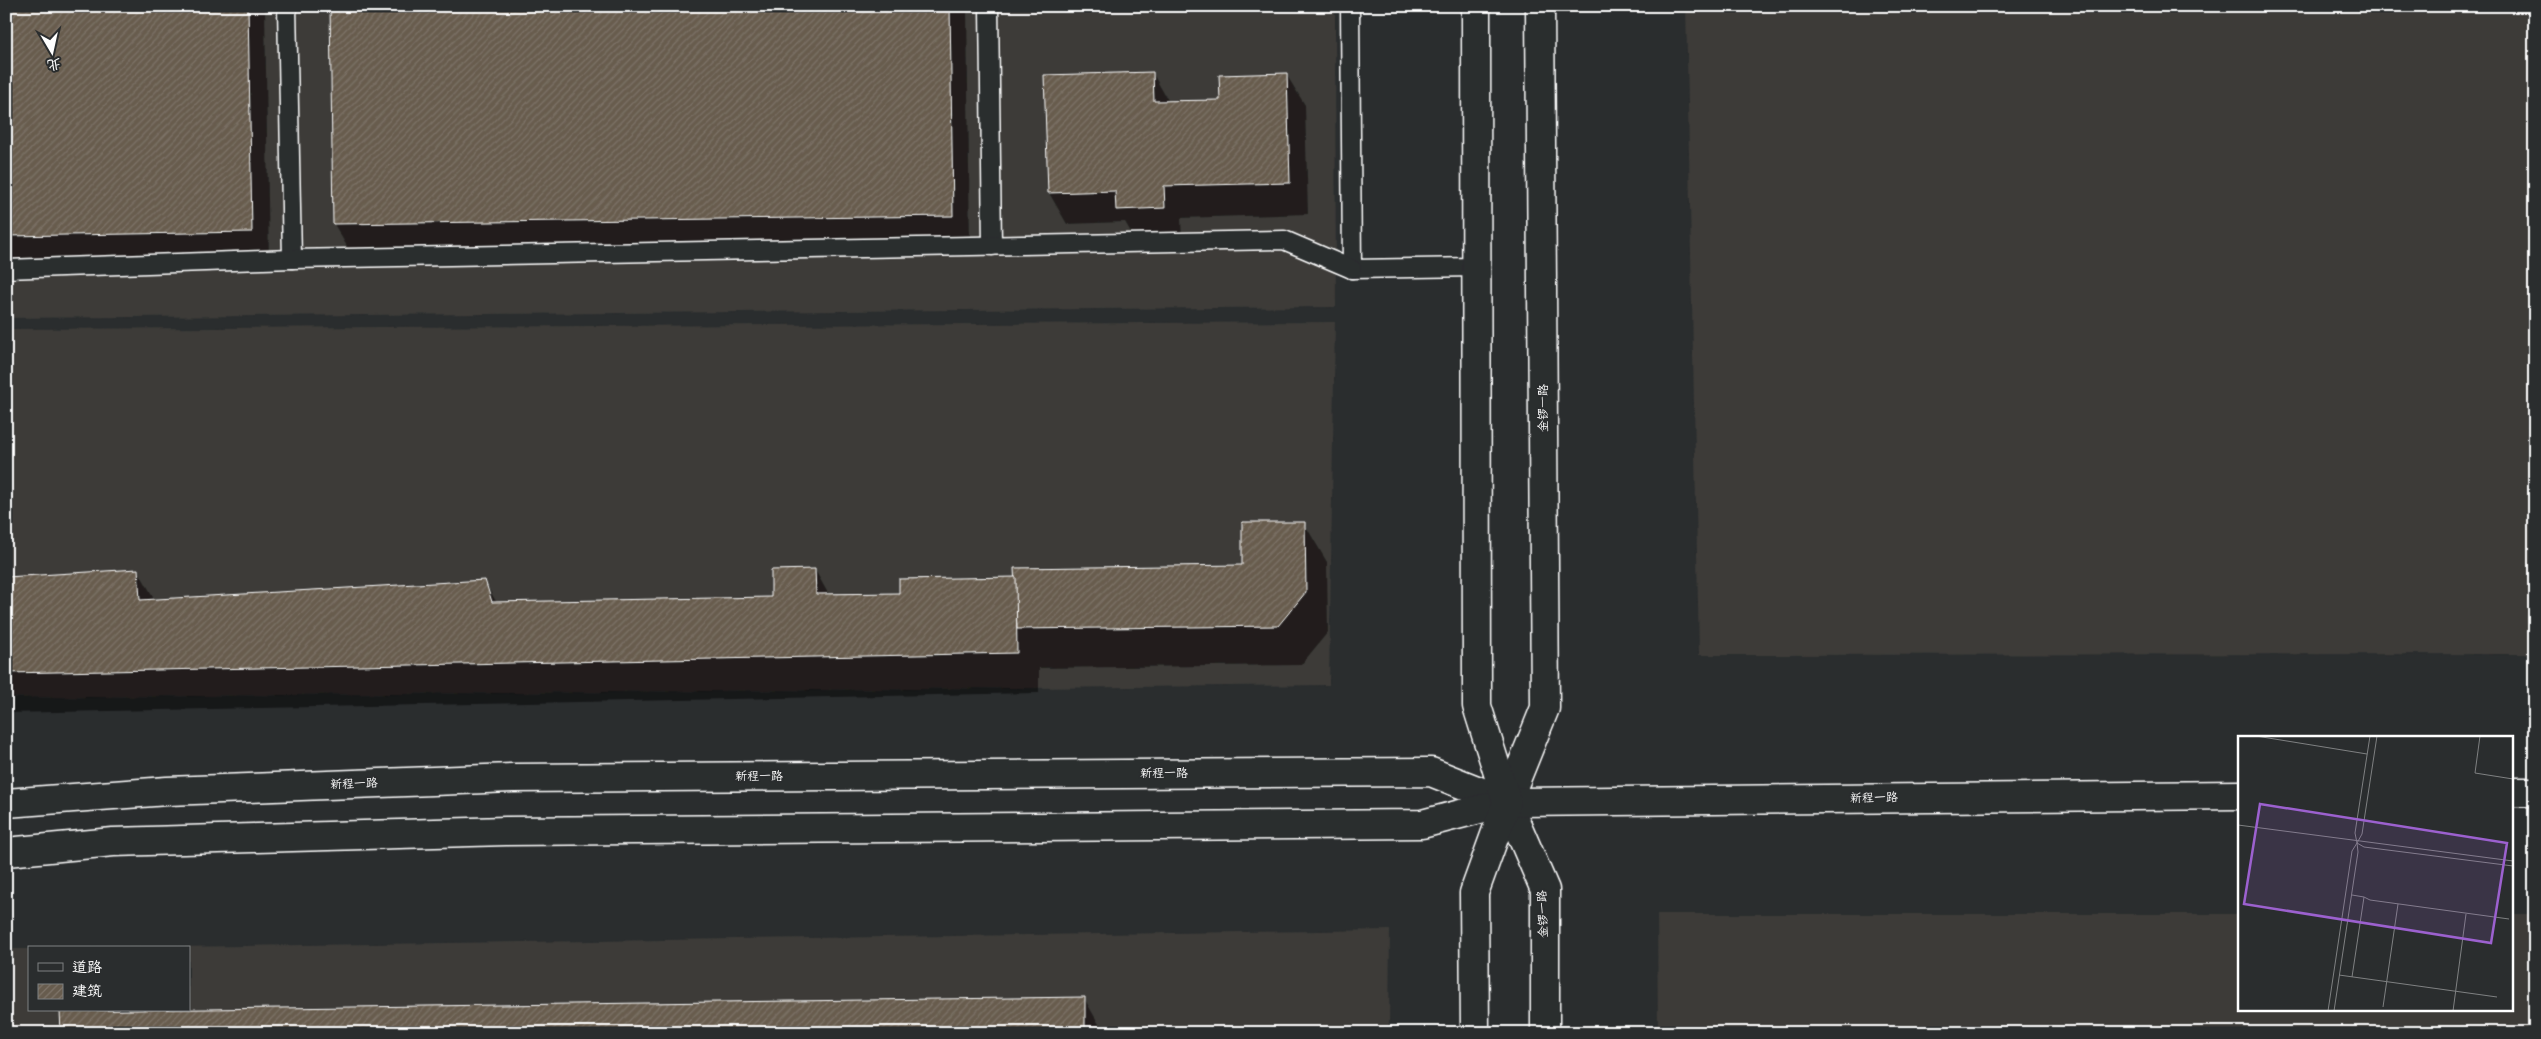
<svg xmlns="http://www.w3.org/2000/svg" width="2541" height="1039" font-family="'Balsamiq Sans','LXGW WenKai TC',sans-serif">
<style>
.built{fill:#3c3b38}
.shadow{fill:#0007}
.building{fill:url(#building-hatch);stroke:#fff}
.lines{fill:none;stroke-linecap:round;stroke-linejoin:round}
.service-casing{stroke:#fff;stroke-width:21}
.secondary-casing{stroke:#fff;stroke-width:31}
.service{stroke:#2a2d2e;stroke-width:18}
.secondary{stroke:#2a2d2e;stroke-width:28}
.labels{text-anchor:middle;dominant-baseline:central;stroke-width:4;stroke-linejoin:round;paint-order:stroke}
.street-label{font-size:12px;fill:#fff;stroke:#2a2d2e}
.inset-road{fill:none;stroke:#7f8182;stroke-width:1}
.view{fill:#9c61cf;fill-opacity:0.15;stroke:#9c61cf;stroke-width:2.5}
.inset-edge{fill:none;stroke:#fff;stroke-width:2.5}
</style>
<defs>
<pattern id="building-hatch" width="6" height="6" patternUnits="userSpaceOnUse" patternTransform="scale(1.25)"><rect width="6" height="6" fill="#675c4e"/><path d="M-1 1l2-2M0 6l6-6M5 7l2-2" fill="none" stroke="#7e7469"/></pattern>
</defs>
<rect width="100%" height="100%" fill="#2a2d2e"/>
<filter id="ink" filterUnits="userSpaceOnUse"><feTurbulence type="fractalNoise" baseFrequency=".02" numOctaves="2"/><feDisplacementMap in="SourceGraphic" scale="10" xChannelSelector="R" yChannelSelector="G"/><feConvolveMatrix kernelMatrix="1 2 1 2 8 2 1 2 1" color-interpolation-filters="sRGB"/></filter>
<g filter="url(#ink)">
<g class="built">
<path d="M6 6H1335L1336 307 6 318Z"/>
<path d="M1686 6H2535V654L1699 655Z"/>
<path d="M1335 322 1329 685 6 698V329Z"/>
<path d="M1657 914H2240V1010H2512V914H2535V1033H1658Z"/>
<path d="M1390 930 1389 1033H6V949H29V1010H189V948H91Z"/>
</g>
<g class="shadow">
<path d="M6 6H265L269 263 6 268Z"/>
<path d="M332 6H967L970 247 352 255 334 224Z"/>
<path d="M1153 74 1169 102 1221 101 1286 74 1305 105 1308 214 1181 218 1182 239 1136 241 1125 222 1067 224 1049 193Z"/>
<path d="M1304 523 1327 562 1328 632 1301 665 1039 668V693L6 713V578L138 570 155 600 484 581 497 603 772 598 815 570 829 595 900 594 1017 578 1244 567Z"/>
<path d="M1084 998 1104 1033H62Z"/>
</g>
<g class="building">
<path d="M6 6H248L252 232 6 236Z"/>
<path d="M330 6H950L953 216 333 224Z"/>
<path d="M1153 72 1154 101 1220 100 1219 75 1287 73 1290 183 1164 186 1165 208 1116 210 1115 191 1048 193 1044 75Z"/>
<path d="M1242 522H1305L1306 592 1278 626 1017 629 1014 568 1242 565Z"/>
<path d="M138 569 140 600 485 580 492 602 771 597V570L815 569 816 594 899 593V579L1016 577 1017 653 6 673V577Z"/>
<path d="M1085 997V1033H61L60 1011Z"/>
</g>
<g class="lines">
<defs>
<g id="service">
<path d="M287 6 292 259"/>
<path d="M989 6 992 246"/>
<path d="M1350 6 1352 269 1476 267"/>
<path d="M6 269 292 259 1284 240 1352 269"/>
</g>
<g id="secondary">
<path d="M1540 6 1545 708 1507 802 1545 890V1033"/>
<path d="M2512 792H2535"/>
<path d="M6 803 167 791 512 778 1431 772 1507 802"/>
<path d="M6 852 113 842 506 831 1422 824 1507 802 2240 795"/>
<path d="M1475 1033 1474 893 1507 802 1477 706 1476 6"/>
</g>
</defs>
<use href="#service" class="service-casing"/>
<use href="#secondary" class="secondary-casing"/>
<use href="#service" class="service"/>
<use href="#secondary" class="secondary"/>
</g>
</g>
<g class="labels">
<g class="street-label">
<text transform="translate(1543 408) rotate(-90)">金锣一路</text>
<text x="1164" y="773">新程一路</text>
<text x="759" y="776">新程一路</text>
<text transform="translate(354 784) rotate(-2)">新程一路</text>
<text transform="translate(1874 798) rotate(-1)">新程一路</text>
<text transform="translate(1543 914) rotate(-92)">金锣一路</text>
</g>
</g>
<g transform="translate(2238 736)">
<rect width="275" height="275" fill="#2a2d2e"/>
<path class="inset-road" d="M18 0 129 18M242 0 237 37 275 43M0 89 275 125M119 107 126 111 275 130M114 159 126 161 114 241M126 161 132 164 271 183M101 239 259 261M145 271 160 168M90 275 114 115 119 107 117 97 132 0M96 275 120 116 119 107 124 98 139 0M215 275 228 178"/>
<path class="view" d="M22 68 269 107 253 207 6 168Z"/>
<rect width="275" height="275" class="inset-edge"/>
</g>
<rect width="2541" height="1039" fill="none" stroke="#2a2d2e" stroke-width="25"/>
<rect x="12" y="12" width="2516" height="1014" fill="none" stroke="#fff" stroke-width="2" filter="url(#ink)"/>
<rect x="28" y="946" width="162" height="65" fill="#2a2d2e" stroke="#7f8182"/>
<rect x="38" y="963" width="25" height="8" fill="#2a2d2e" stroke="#7f8182"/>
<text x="72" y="972" font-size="15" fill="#ffffff">道路</text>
<rect x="38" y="984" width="25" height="15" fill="url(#building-hatch)" stroke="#7f8182"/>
<text x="72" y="996" font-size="15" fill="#ffffff">建筑</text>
<g transform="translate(52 52) rotate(171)" stroke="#2a2d2e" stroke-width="4" paint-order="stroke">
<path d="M0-4L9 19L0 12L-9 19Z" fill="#ffffff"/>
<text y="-8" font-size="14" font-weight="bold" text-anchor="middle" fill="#ffffff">北</text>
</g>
</svg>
